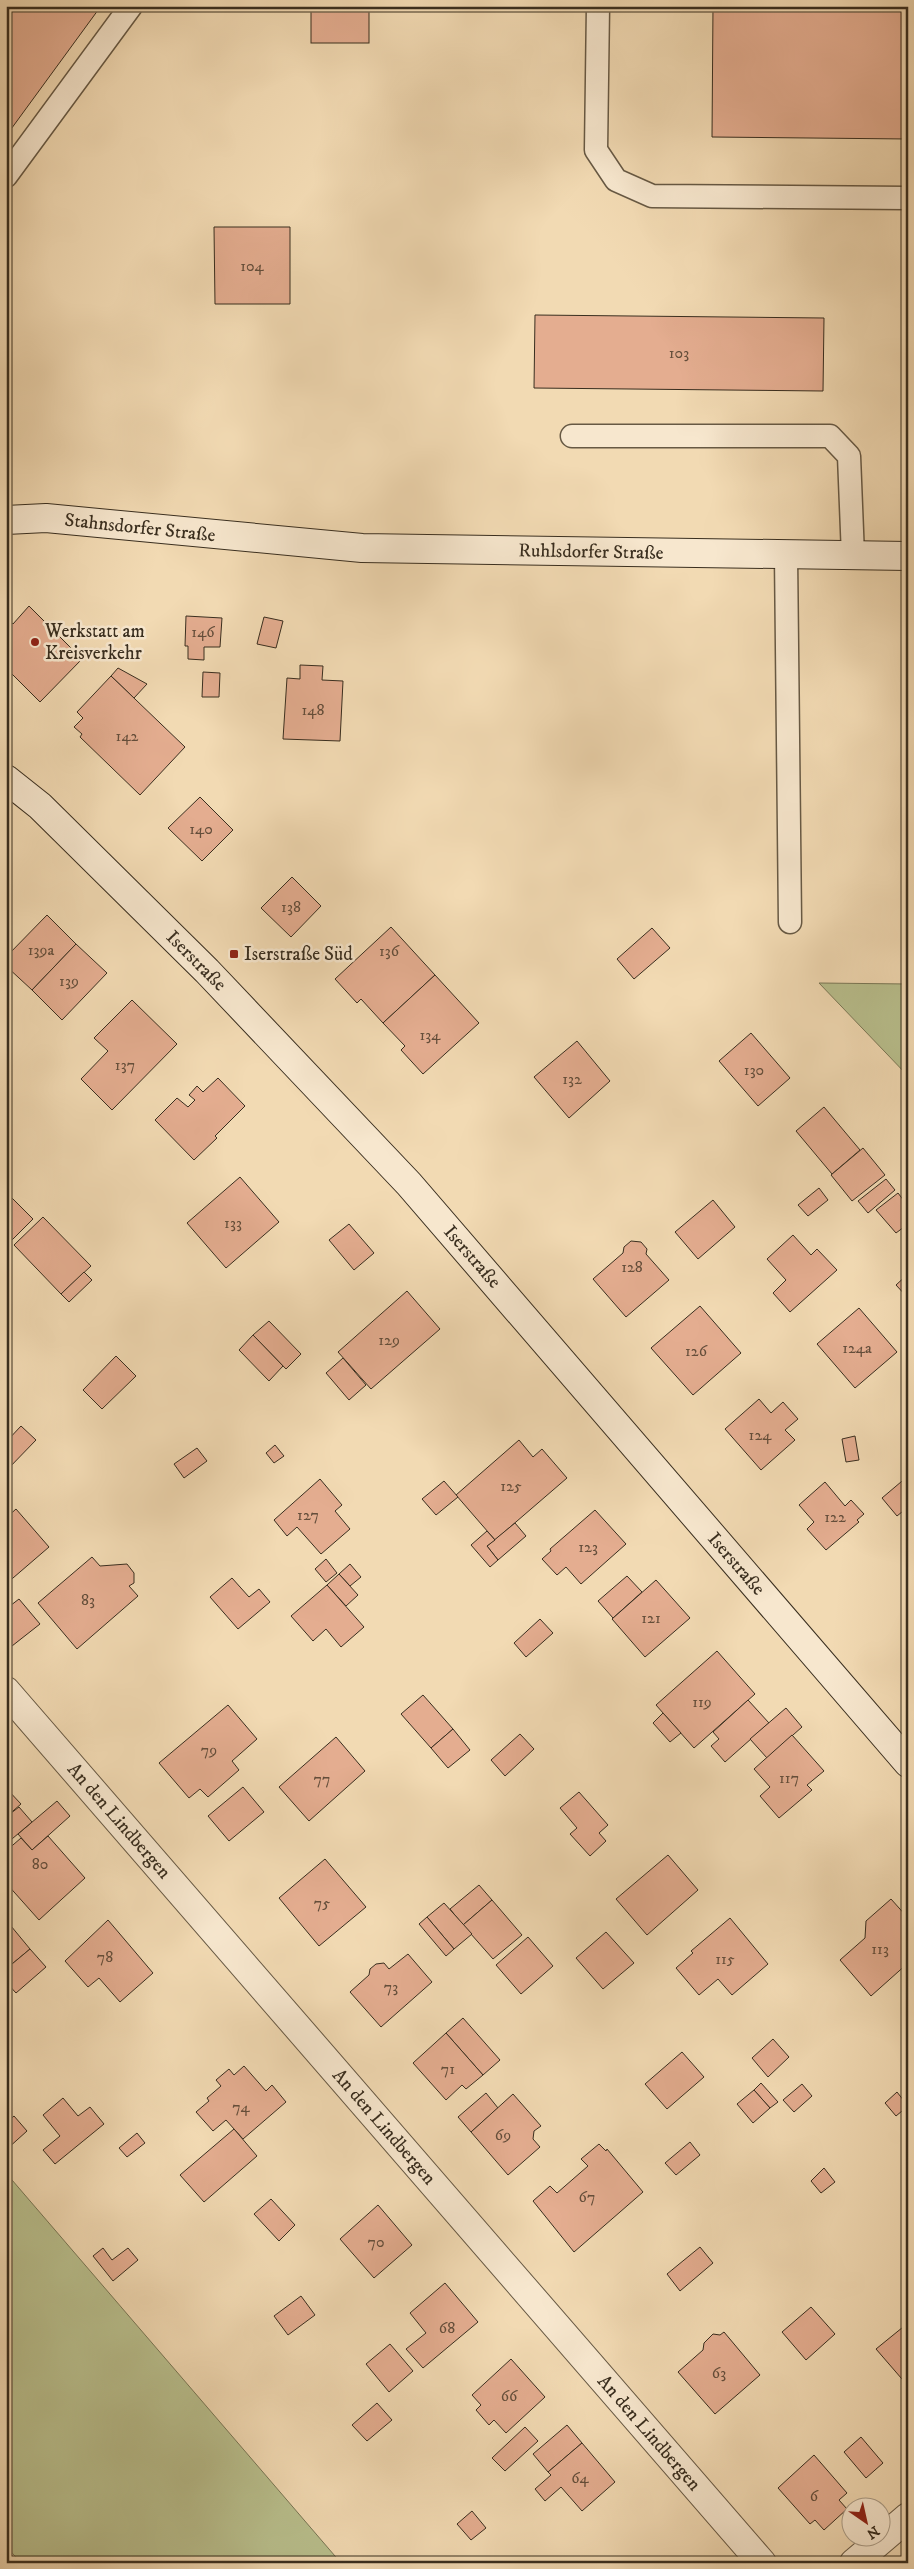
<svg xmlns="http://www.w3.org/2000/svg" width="914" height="2569" font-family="'IM FELL DW Pica',serif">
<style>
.green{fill:#b9c08e;stroke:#797756}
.building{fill:#e4ad90;stroke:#392e1f}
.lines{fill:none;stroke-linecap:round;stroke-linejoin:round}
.lane-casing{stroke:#675944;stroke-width:25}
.street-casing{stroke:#675944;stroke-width:30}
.secondary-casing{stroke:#392e1f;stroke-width:30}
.lane{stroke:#f7e7ce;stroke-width:22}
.street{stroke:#f7e7ce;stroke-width:28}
.secondary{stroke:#f7e7ce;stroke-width:28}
.poi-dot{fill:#8f2418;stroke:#f7e7ce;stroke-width:2}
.labels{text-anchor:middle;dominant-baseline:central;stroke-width:5;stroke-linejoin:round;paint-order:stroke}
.number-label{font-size:16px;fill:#644e3b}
.street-label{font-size:19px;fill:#392e1f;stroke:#f7e7ce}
.poi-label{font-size:19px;fill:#392e1f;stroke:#f7e7ce;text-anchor:start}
</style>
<rect width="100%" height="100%" fill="#f2dab3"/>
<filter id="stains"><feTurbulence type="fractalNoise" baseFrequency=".004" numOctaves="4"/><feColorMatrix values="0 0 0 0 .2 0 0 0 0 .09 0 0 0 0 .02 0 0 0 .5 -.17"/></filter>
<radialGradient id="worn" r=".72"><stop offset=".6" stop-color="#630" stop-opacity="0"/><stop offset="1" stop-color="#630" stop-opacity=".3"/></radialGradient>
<g class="green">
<path d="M819 983 908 984V1076Z"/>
<path d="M6 2173 341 2563H21L6 2546Z"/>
</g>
<g class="building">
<path d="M6 6H101L6 136Z"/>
<rect x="311" y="6" width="58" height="37"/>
<path d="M713 6H908V139L712 137Z"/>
<path d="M214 227H290V304H215Z"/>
<path d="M535 315 824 318 823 391 534 388Z"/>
<path d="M29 606 82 659 40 702 6 668V618L13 624Z"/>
<path d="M186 616 222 618 220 647H204V660L188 659V646H185Z"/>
<path d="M264 617 283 621 276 648 257 644Z"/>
<path d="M300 665 323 666 322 680 343 681 340 741 283 739 287 678 300 679Z"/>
<path d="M118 668 147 684 134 698 111 676Z"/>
<path d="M203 672 220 673 219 697H202Z"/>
<path d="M111 676 185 747 140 795 80 737 82 734 74 727 83 718 77 712Z"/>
<path d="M200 797 233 830 202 861 168 828Z"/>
<path d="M292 877 321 906 291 937 261 908Z"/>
<path d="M47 915 76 944 32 990 6 966V957Z"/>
<path d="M391 927 435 975 383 1023 361 999 357 1003 335 979Z"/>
<path d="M652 928 670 948 634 979 617 959Z"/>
<path d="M76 944 107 973 62 1020 32 990Z"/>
<path d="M435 975 479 1023 423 1074 401 1050 405 1046 383 1023Z"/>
<path d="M132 1000 177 1044 112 1110 81 1079 108 1051 94 1038Z"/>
<path d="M751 1033 790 1078 758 1106 719 1061Z"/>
<path d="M577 1041 610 1081 569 1118 534 1077Z"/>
<path d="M218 1078 245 1106 215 1136 217 1138 194 1160 155 1120 177 1098 188 1107 195 1100 189 1095 197 1086 203 1092Z"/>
<path d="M824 1107 860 1150 832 1174 796 1131Z"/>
<path d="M863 1148 885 1175 852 1201 831 1175Z"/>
<path d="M240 1177 279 1222 226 1268 187 1223Z"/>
<path d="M886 1179 895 1190 868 1213 858 1201Z"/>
<path d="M819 1188 828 1200 808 1216 798 1205Z"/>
<path d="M6 1192 33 1219 8 1244 6 1242Z"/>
<path d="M898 1193 908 1206V1224L896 1233 876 1210Z"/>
<path d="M713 1200 735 1227 698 1259 675 1232Z"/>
<path d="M43 1217 91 1266 61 1294 14 1245Z"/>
<path d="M349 1224 374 1253 354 1270 329 1240Z"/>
<path d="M793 1235 811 1255 817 1249 837 1270 790 1312 773 1293 786 1280 767 1259Z"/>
<path d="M631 1241 641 1242 647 1249 646 1254 669 1280 626 1317 593 1279 623 1253 624 1247Z"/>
<path d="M84 1272 92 1280 69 1302 61 1294Z"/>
<path d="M908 1274V1298L896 1285Z"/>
<path d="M407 1291 440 1329 371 1389 338 1352Z"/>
<path d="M700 1306 741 1353 693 1395 651 1348Z"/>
<path d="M859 1308 897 1352 855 1388 817 1344Z"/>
<path d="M269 1321 301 1354 286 1369 253 1335Z"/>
<path d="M253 1335 283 1366 269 1381 239 1350Z"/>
<path d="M116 1356 136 1376 102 1409 83 1390Z"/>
<path d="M343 1358 366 1385 349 1400 326 1373Z"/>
<path d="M759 1399 771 1413 783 1402 798 1419 785 1430 795 1440 761 1470 725 1429Z"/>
<path d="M21 1426 36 1440 6 1471V1442Z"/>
<path d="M855 1436 859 1460 846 1462 842 1439Z"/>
<path d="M519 1440 533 1457 542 1449 567 1478 495 1540 456 1495Z"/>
<path d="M275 1445 284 1456 274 1463 266 1453Z"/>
<path d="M197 1448 207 1461 184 1478 174 1464Z"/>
<path d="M908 1476V1507L897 1516 882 1498Z"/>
<path d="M320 1479 342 1505 335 1511 350 1529 321 1554 297 1527 287 1536 274 1520Z"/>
<path d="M444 1481 458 1497 436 1515 422 1499Z"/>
<path d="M825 1482 845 1506 851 1500 864 1514 857 1520 859 1522 826 1550 807 1529 814 1522 799 1505Z"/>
<path d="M16 1509 49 1547 6 1584V1518Z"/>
<path d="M595 1510 626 1544 581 1584 566 1567 557 1575 542 1559 551 1551 550 1549Z"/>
<path d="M515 1523 526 1536 498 1560 487 1546Z"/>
<path d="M487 1531 495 1540 487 1546 498 1560 490 1567 471 1545Z"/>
<path d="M92 1557 100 1566 127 1564 134 1573V1583L129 1586 138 1596 77 1649 38 1603Z"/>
<path d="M326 1559 337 1573 326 1582 315 1569Z"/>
<path d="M350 1564 361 1577 350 1586 339 1574Z"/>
<path d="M339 1574 358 1595 346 1606 327 1585Z"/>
<path d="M627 1576 642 1592 613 1618 598 1601Z"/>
<path d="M232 1578 249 1597 259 1589 270 1602 238 1629 210 1597Z"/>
<path d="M656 1580 690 1618 645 1657 612 1619Z"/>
<path d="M327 1585 364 1627 341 1647 326 1629 313 1641 291 1616Z"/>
<path d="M19 1599 40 1624 12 1646 6 1638V1609Z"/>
<path d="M540 1619 553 1633 526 1657 514 1643Z"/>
<path d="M717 1651 755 1694 694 1748 656 1705Z"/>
<path d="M423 1695 453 1729 431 1748 401 1714Z"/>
<path d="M748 1700 769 1723 725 1762 711 1746 719 1739 713 1732Z"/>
<path d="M228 1705 257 1739 232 1761 239 1770 208 1797 200 1789 189 1798 159 1763Z"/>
<path d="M786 1708 802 1727 767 1758 750 1739Z"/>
<path d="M663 1713 681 1733 670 1742 653 1723Z"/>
<path d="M453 1729 470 1750 448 1768 431 1748Z"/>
<path d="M520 1734 534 1749 505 1776 491 1760Z"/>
<path d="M792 1735 824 1771 807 1785 812 1790 779 1818 760 1796 770 1787 754 1769Z"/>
<path d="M336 1737 365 1771 309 1821 279 1787Z"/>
<path d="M243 1787 264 1812 229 1841 208 1816Z"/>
<path d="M6 1788 21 1804 6 1817Z"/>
<path d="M579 1792 608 1825 599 1833 606 1841 590 1856 570 1834 577 1828 560 1808Z"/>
<path d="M57 1801 70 1816 32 1850 18 1834Z"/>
<path d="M19 1807 32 1822 6 1844V1817Z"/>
<path d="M48 1836 85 1878 39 1920 6 1883V1851L21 1838 32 1850Z"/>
<path d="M668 1855 698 1890 647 1935 616 1899Z"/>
<path d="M325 1859 366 1907 319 1946 279 1898Z"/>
<path d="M479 1885 492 1900 463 1925 450 1909Z"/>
<path d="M891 1899 908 1918V1963L871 1996 840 1960 865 1938 866 1921Z"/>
<path d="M492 1900 522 1935 493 1959 463 1925Z"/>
<path d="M444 1903 472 1934 454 1949 427 1917Z"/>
<path d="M427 1917 454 1949 446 1956 419 1924Z"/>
<path d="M730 1918 768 1964 732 1995 718 1979 699 1995 676 1968 693 1953 691 1951Z"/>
<path d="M108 1920 153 1973 120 2002 99 1978 88 1987 65 1961Z"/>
<path d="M11 1926 30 1949 6 1969V1929Z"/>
<path d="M606 1932 634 1963 603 1989 576 1958Z"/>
<path d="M528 1937 553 1966 521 1994 496 1965Z"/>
<path d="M30 1949 46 1967 16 1993 6 1982V1969Z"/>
<path d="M408 1954 432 1982 381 2027 350 1992 369 1975 370 1969 376 1964 384 1963 389 1969Z"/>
<path d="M463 2018 500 2060 483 2075 446 2033Z"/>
<path d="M446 2033 483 2075 466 2089 462 2085 446 2100 413 2063Z"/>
<path d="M773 2039 789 2057 768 2077 752 2058Z"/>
<path d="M682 2052 704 2077 667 2109 645 2084Z"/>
<path d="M244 2066 266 2091 272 2085 286 2102 243 2139 226 2120 213 2131 196 2112 209 2101 207 2098 221 2086 216 2080 229 2069 234 2075Z"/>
<path d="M761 2083 778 2102 770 2108 754 2090Z"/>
<path d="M802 2084 812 2096 794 2112 783 2100Z"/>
<path d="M754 2090 770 2108 753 2123 737 2104Z"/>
<path d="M897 2092 908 2106 896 2116 885 2103Z"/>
<path d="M486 2093 498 2108 471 2132 458 2117Z"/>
<path d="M513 2094 541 2126 534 2131 533 2139 540 2147 508 2175 471 2132Z"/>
<path d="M63 2098 78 2116 90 2107 104 2124 55 2164 43 2150 60 2136 43 2115Z"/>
<path d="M14 2116 27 2131 7 2149 6 2123Z"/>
<path d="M234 2129 257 2156 204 2202 180 2175Z"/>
<path d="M137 2133 145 2143 127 2157 119 2148Z"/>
<path d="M690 2142 700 2155 676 2175 665 2163Z"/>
<path d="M599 2144 606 2151 607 2149 643 2192 574 2252 533 2201 550 2186 557 2193 588 2166 581 2159Z"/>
<path d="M824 2168 835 2182 821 2193 811 2181Z"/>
<path d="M271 2199 295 2225 279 2241 254 2214Z"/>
<path d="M378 2205 412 2245 374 2278 340 2239Z"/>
<path d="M700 2247 713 2263 680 2291 667 2274Z"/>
<path d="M103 2248 112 2260 128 2248 138 2260 113 2281 93 2256Z"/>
<path d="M445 2283 478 2322 423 2368 406 2349 426 2333 410 2313Z"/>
<path d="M301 2296 315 2315 288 2335 274 2316Z"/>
<path d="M811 2307 835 2334 806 2360 782 2332Z"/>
<path d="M908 2323V2386L876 2349Z"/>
<path d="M724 2332 760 2375 715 2414 678 2372 703 2350 704 2343 713 2334 720 2335Z"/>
<path d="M390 2344 413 2371 389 2392 366 2364Z"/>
<path d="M511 2359 545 2397 506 2433 494 2420 489 2425 476 2410 481 2405 472 2395Z"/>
<path d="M377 2403 392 2420 367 2441 352 2425Z"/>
<path d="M567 2425 582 2443 548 2472 533 2454Z"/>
<path d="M525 2427 538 2441 505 2471 492 2458Z"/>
<path d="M861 2437 883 2463 866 2478 844 2452Z"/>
<path d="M582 2443 615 2482 582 2511 561 2487 545 2501 535 2489 551 2475 548 2472Z"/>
<path d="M814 2455 847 2493 839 2500 847 2509 824 2530 815 2520 810 2524 778 2488Z"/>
<path d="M472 2511 486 2528 471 2540 457 2524Z"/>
</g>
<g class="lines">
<defs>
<g id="lane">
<path d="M598 6 596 150 616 180 652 196 908 198"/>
<path d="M6 176 131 6"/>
<path d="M572 436H830L849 456 853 556"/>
<path d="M786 555 790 922"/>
</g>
<g id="street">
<path d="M6 1691 762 2563"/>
<path d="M854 2563 908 2517"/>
</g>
<g id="secondary">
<path d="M6 520 46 518 362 548 908 556"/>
<path d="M6 779 40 806 207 971 409 1184 908 1763"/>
</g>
</defs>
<use href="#lane" class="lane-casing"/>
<use href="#street" class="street-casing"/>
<use href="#secondary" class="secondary-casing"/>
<use href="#lane" class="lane"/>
<use href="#street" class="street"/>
<use href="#secondary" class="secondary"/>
</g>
<g class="poi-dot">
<circle cx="35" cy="642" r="5"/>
<rect x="229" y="949" width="10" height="10" rx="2.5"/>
</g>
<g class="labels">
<g class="number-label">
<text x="252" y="266">104</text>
<text x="679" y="353">103</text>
<text x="203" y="632">146</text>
<text x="313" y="710">148</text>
<text x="127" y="736">142</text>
<text x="201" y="829">140</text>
<text x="291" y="907">138</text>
<text x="41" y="950">139a</text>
<text x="389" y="951">136</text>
<text x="69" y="981">139</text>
<text x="430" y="1035">134</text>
<text x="125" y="1065">137</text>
<text x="754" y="1070">130</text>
<text x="572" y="1079">132</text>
<text x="233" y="1223">133</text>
<text x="632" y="1267">128</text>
<text x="389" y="1340">129</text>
<text x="857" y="1348">124a</text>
<text x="696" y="1351">126</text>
<text x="760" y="1435">124</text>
<text x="511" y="1486">125</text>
<text x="308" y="1515">127</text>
<text x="835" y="1517">122</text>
<text x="588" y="1547">123</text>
<text x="88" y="1600">83</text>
<text x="651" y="1618">121</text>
<text x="702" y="1702">119</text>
<text x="209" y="1750">79</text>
<text x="789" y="1778">117</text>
<text x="322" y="1779">77</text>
<text x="40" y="1864">80</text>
<text x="322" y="1903">75</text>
<text x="880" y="1949">113</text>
<text x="105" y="1957">78</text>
<text x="725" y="1959">115</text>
<text x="391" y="1987">73</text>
<text x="448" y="2069">71</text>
<text x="241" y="2107">74</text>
<text x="503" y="2135">69</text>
<text x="587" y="2197">67</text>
<text x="376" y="2242">70</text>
<text x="447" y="2328">68</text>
<text x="719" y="2373">63</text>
<text x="509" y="2396">66</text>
<text x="580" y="2478">64</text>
<text x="814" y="2496">6</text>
</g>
<g class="street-label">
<text transform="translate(140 528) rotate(6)">Stahnsdorfer Straße</text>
<text transform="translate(591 552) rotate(1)">Ruhlsdorfer Straße</text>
<text transform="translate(196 961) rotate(45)">Iserstraße</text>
<text transform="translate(472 1257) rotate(49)">Iserstraße</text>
<text transform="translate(736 1564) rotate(49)">Iserstraße</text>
<text transform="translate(119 1821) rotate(49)">An den Lindbergen</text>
<text transform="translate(384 2127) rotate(49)">An den Lindbergen</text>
<text transform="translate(649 2433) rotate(49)">An den Lindbergen</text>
</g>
<g class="poi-label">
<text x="45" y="631">Werkstatt am<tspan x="45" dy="22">Kreisverkehr</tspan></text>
<text x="244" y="954">Iserstraße Süd</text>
</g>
</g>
<rect width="914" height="2569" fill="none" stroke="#f2dab3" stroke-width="25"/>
<rect x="8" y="8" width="899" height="2554" fill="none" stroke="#392e1f" stroke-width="2.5"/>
<rect x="12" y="12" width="889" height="2544" fill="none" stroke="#392e1f"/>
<g transform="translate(866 2522) rotate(146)"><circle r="24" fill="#f7e7ce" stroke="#ab9d88"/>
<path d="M0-4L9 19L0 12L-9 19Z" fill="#8f2418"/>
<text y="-8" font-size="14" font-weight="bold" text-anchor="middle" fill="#392e1f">N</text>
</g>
<rect width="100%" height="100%" filter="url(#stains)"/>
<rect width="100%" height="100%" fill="url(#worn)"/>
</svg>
